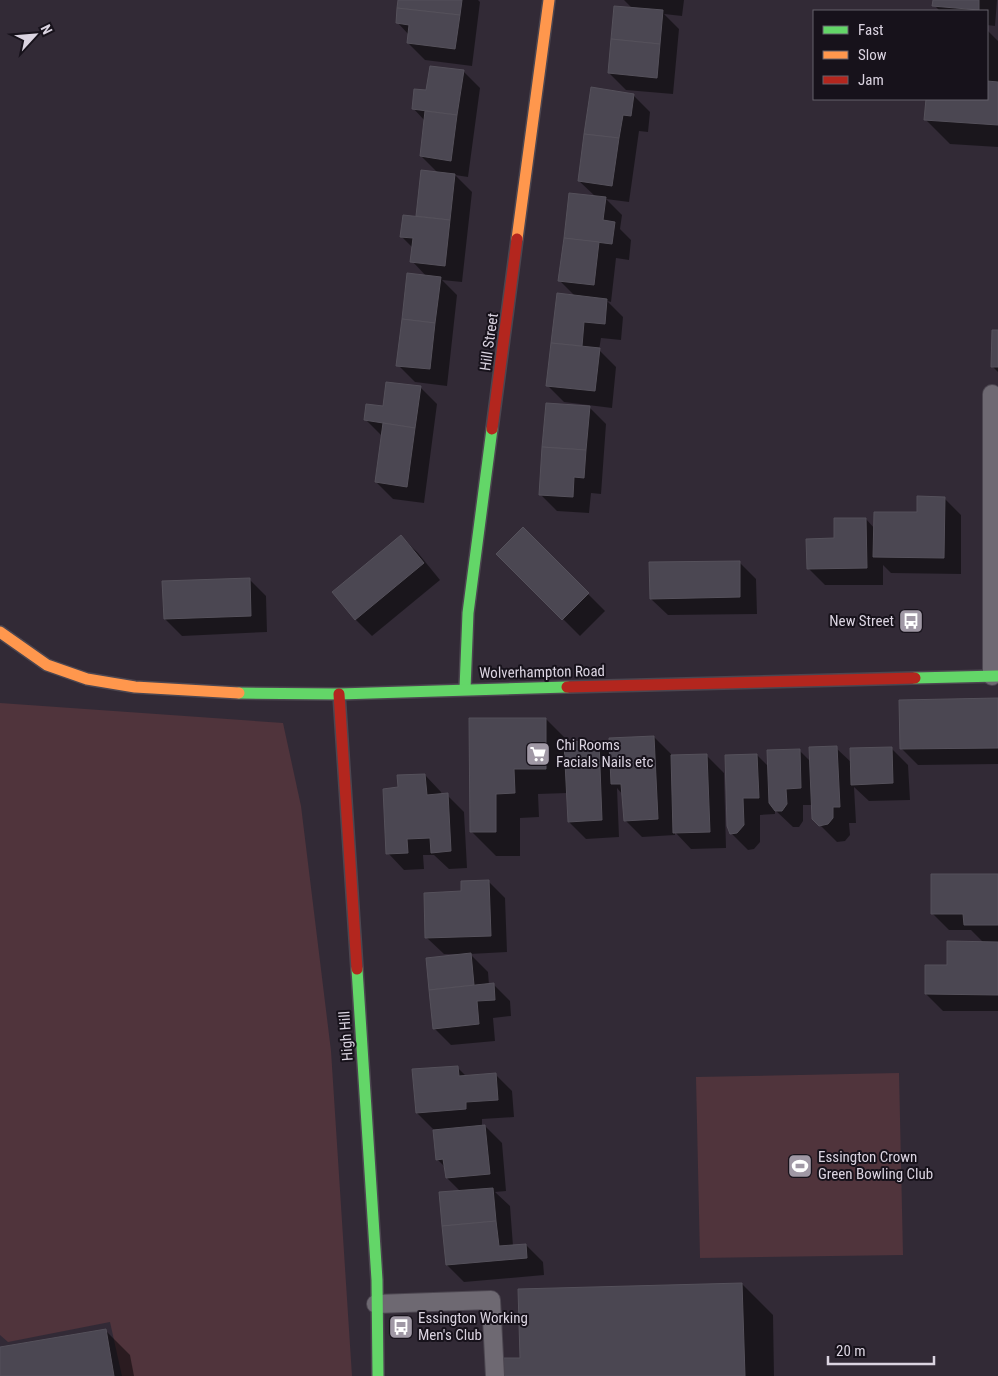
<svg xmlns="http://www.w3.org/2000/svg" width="998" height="1376" font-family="'Roboto Condensed',sans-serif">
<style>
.green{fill:#50343c}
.shadow{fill:#0007}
.building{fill:#4b4752;stroke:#55515b}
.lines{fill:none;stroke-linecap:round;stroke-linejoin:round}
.lane-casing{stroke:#4c4650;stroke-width:20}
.fast-casing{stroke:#4c4650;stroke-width:14}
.slow-casing{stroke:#4c4650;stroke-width:14}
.jam-casing{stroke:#4c4650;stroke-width:14}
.lane{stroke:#6e6972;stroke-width:18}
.fast{stroke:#63d668;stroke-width:11}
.slow{stroke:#ff974d;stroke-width:11}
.jam{stroke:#b3261e;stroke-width:11}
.labels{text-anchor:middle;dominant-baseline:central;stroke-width:4;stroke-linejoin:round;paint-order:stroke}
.street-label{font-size:15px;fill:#dbd4e1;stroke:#17121b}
.poi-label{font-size:15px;fill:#dbd4e1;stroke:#17121b;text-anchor:start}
</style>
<rect width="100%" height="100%" fill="#322a36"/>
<g class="green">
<path d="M0 703 283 723 301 806 331 1051 352 1376H122L110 1322 8 1342 0 1335Z"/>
<path d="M899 1073 903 1255 700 1258 696 1077Z"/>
</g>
<g class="shadow">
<path d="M400 0H478L480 2 472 66 425 60 408 43 409 35 397 22Z"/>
<path d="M624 0H684L682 16 664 14 679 29 673 94 626 90 609 73 633 9Z"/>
<path d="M934 0H997L995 26 987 25V11H940L934 5Z"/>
<path d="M987 30 998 41V147L950 144 925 119 927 99H987Z"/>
<path d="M463 71 480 88 468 177 455 175 472 192 462 282 442 280 457 295 447 386 415 382 398 365 427 277 412 261 413 248 401 236 417 217 422 171 438 173 421 156 425 121 413 108 427 92Z"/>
<path d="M633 95 650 112 648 132 639 131 629 202 606 199 622 215 620 229 631 240 629 260 616 258 611 302 607 301 623 317 621 340 601 338 599 350 616 367 612 408 564 402 547 385 558 295 576 297 560 281 596 197 579 181Z"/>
<path d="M998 331V372L992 366Z"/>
<path d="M420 387 437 404 424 503 393 499 376 482 382 436 366 420Z"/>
<path d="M589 407 606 424 601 494 591 493 589 513 557 511 540 494Z"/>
<path d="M944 498 961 515V574L891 573 883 565V585H825L808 568 835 540 866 519 875 529 918 514Z"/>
<path d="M523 529 605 611 580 636 498 554Z"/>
<path d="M401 537 418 553 440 580 372 636 355 619Z"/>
<path d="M739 562 756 579 757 614 668 615 651 599Z"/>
<path d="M249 579 266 596 267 632 182 636 165 619Z"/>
<path d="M998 700V764L918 765 901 748Z"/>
<path d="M470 719H546L570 743 599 742 611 755 654 737 671 754V757L707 756 724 773 726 848 691 849 675 832V835L642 837 625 820 623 795 617 788 619 837 586 839 569 822 568 793 538 794 539 817 520 818V856H496L471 831Z"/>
<path d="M836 748 852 763 891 748 908 765 910 800 869 801 854 787 856 823H849L850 835 845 841 837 842 813 818V805H803V821L799 827H793L775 810V814L760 815V842L754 849 748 850 731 833 757 755 769 767 799 750 811 762Z"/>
<path d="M425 775 441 792 442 795H447L464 812 467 868 449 869 434 855H423L424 869 404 870 388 853 399 789Z"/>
<path d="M998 875V1011H943L926 994 948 966 984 943 971 930H949L932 913Z"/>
<path d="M488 881 505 898 507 952 470 954 488 972 489 985 493 984 510 1001 511 1016 493 1018 495 1041 451 1045 434 1028 427 959 460 956V954H444L427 938 463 892Z"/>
<path d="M457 1067 467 1077 495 1074 512 1091 514 1117 482 1119V1126H485L502 1143 506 1191 495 1192 510 1206 513 1246 526 1245 543 1262 544 1275 464 1282 447 1265 461 1192 447 1178 446 1168 437 1159 434 1130 417 1113Z"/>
<path d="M742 1284 773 1315 774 1376H505L521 1359Z"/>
<path d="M105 1330 130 1355 134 1376H0V1348Z"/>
</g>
<g class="building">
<path d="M398 0H462L460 15 397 8Z"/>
<path d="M933 0H979V10L932 6Z"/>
<path d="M614 6 663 10 660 44 611 39Z"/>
<path d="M397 8 460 15 455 49 407 43 409 25 396 23Z"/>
<path d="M611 39 660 44 657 78 608 73Z"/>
<path d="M430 66 464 70 457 115 412 109 414 89 426 90Z"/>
<path d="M987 81 998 82V125L924 120 926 99H987Z"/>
<path d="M591 87 634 94 631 116 623 115 619 138 584 134Z"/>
<path d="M425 111 457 115 451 161 420 156Z"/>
<path d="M584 134 619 138 612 186 578 181Z"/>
<path d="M421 170 455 174 450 220 416 216Z"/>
<path d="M569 193 606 197 603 220 615 222 612 244 564 238Z"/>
<path d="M403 215 450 220 445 266 410 262 413 238 400 237Z"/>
<path d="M564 238 599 242 594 285 558 281Z"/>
<path d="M407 273 441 277 435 323 402 319Z"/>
<path d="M557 293 607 299 605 324 584 322 582 346 551 343Z"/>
<path d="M402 319 435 323 430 369 396 366Z"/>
<path d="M992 330H998V367H991Z"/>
<path d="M551 343 600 348 595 391 546 386Z"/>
<path d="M386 382 421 386 415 428 364 420 366 404 383 406Z"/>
<path d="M546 403 590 406 586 450 542 447Z"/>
<path d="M383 423 415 428 407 487 375 482Z"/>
<path d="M542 447 586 450 584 478 574 477 573 497 539 495Z"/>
<path d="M917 496 945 497 944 558 873 557 874 512H917Z"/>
<path d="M834 518H866L867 568 807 569 806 539 834 538Z"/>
<path d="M523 527 589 593 562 620 496 554Z"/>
<path d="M401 535 424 563 355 620 332 592Z"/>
<path d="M740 561V597L650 599 649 562Z"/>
<path d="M250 578 251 616 164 619 162 581Z"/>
<path d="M998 698V748L900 749 899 700Z"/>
<path d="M469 718H546V769H514L515 793 496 794V832H470Z"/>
<path d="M654 736 658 819 624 821 621 784H611L609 738Z"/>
<path d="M599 741 602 820 568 822 564 742Z"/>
<path d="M837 746 840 807H833V818L828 824 819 826 812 819 809 747Z"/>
<path d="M892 747 893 783 851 785 850 748Z"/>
<path d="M800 749 801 788 786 789 787 804 782 811H775L769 803 767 750Z"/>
<path d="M707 754 710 832 673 833 671 755Z"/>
<path d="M757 754 759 798H743L744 825 737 833 730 834 727 826 725 755Z"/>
<path d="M425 774 427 795 448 793 451 851 431 853 430 838 407 839 408 853 386 854 383 789 398 787 397 775Z"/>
<path d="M931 874H998V925H964L963 914H931Z"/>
<path d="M489 880 491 936 425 938 424 893 461 891V881Z"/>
<path d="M947 941 998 942V995L925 994V965H947Z"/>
<path d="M471 953 474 985 429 990 426 958Z"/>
<path d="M494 983 495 1000 477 1001 479 1024 433 1029 429 990Z"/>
<path d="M458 1066 459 1076 496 1073 498 1100 466 1102V1109L416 1113 412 1069Z"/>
<path d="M485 1125 490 1174 446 1178 443 1159 436 1160 433 1130Z"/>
<path d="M493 1188 496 1221 442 1226 439 1192Z"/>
<path d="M496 1221 499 1246 526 1244 527 1258 446 1265 442 1226Z"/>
<path d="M742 1283 745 1376H504L503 1358H520L518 1289Z"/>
<path d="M106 1329 114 1376H0V1347Z"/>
</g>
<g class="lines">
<defs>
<g id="lane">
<path d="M992 676V394"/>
<path d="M376 1304 491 1300 495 1376"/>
</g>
<g id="fast">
<path d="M915 678 998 676"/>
<path d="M465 689 468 613 492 429"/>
<path d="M239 693 339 694 567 687"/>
<path d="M357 969 377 1280 378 1376"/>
</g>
<g id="slow">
<path d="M517 239 549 0"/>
<path d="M0 632 47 665 87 679 135 687 239 693"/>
</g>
<g id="jam">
<path d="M492 429 517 239"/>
<path d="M567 687 915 678"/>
<path d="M339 694 357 969"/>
</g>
</defs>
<use href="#lane" class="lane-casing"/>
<use href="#fast" class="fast-casing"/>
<use href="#slow" class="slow-casing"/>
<use href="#jam" class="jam-casing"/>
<use href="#lane" class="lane"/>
<use href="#fast" class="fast"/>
<use href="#slow" class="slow"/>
<use href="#jam" class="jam"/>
</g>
<defs>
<symbol id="bus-square" viewBox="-11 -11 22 22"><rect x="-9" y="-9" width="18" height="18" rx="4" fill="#a098a5" stroke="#17121b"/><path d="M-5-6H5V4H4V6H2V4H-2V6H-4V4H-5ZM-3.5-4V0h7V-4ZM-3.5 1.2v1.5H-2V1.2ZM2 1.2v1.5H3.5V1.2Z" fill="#fff"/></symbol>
<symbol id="supermarket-square" viewBox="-11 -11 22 22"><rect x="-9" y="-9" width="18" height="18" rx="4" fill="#a098a5" stroke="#17121b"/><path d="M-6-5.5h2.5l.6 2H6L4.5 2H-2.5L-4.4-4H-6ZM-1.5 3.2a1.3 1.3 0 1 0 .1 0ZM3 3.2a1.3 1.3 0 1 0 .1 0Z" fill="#fff"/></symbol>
<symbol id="stadium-square" viewBox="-11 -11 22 22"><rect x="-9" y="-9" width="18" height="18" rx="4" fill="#a098a5" stroke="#17121b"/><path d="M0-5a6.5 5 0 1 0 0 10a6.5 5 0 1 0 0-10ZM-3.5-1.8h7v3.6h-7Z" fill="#fff"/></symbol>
</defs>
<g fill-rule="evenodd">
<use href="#bus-square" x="897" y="607" width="28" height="28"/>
<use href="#supermarket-square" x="524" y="740" width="28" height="28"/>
<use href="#stadium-square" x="786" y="1152" width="28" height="28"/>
<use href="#bus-square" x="387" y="1313" width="28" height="28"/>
</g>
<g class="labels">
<g class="street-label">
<text transform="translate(489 342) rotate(-82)">Hill Street</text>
<text transform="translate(542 672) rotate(-1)">Wolverhampton Road</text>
<text transform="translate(346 1036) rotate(-94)">High Hill</text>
</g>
<g class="poi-label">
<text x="894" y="621" text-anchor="end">New Street</text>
<text x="556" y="745">Chi Rooms<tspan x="556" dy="17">Facials Nails etc</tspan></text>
<text x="818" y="1157">Essington Crown<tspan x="818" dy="17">Green Bowling Club</tspan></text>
<text x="418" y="1318">Essington Working<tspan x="418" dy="17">Men's Club</tspan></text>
</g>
</g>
<rect x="813" y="10" width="175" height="90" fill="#17121b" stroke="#65606a"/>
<rect x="823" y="26" width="25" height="8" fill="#63d668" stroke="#65606a"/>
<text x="858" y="35" font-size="15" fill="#dbd4e1">Fast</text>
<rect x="823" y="51" width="25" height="8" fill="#ff974d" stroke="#65606a"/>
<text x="858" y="60" font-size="15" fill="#dbd4e1">Slow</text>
<rect x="823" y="76" width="25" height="8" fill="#b3261e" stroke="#65606a"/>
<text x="858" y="85" font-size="15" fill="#dbd4e1">Jam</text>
<g transform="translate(35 35) rotate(64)" stroke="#17121b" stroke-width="4" paint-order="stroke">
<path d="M0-4L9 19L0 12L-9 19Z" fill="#dbd4e1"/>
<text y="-8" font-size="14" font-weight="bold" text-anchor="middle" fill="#dbd4e1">N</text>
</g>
<path d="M828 1356v8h106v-8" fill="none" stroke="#dbd4e1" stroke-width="2.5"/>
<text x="836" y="1356" font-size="15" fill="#dbd4e1" stroke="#17121b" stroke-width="4" paint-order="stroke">20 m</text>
</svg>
